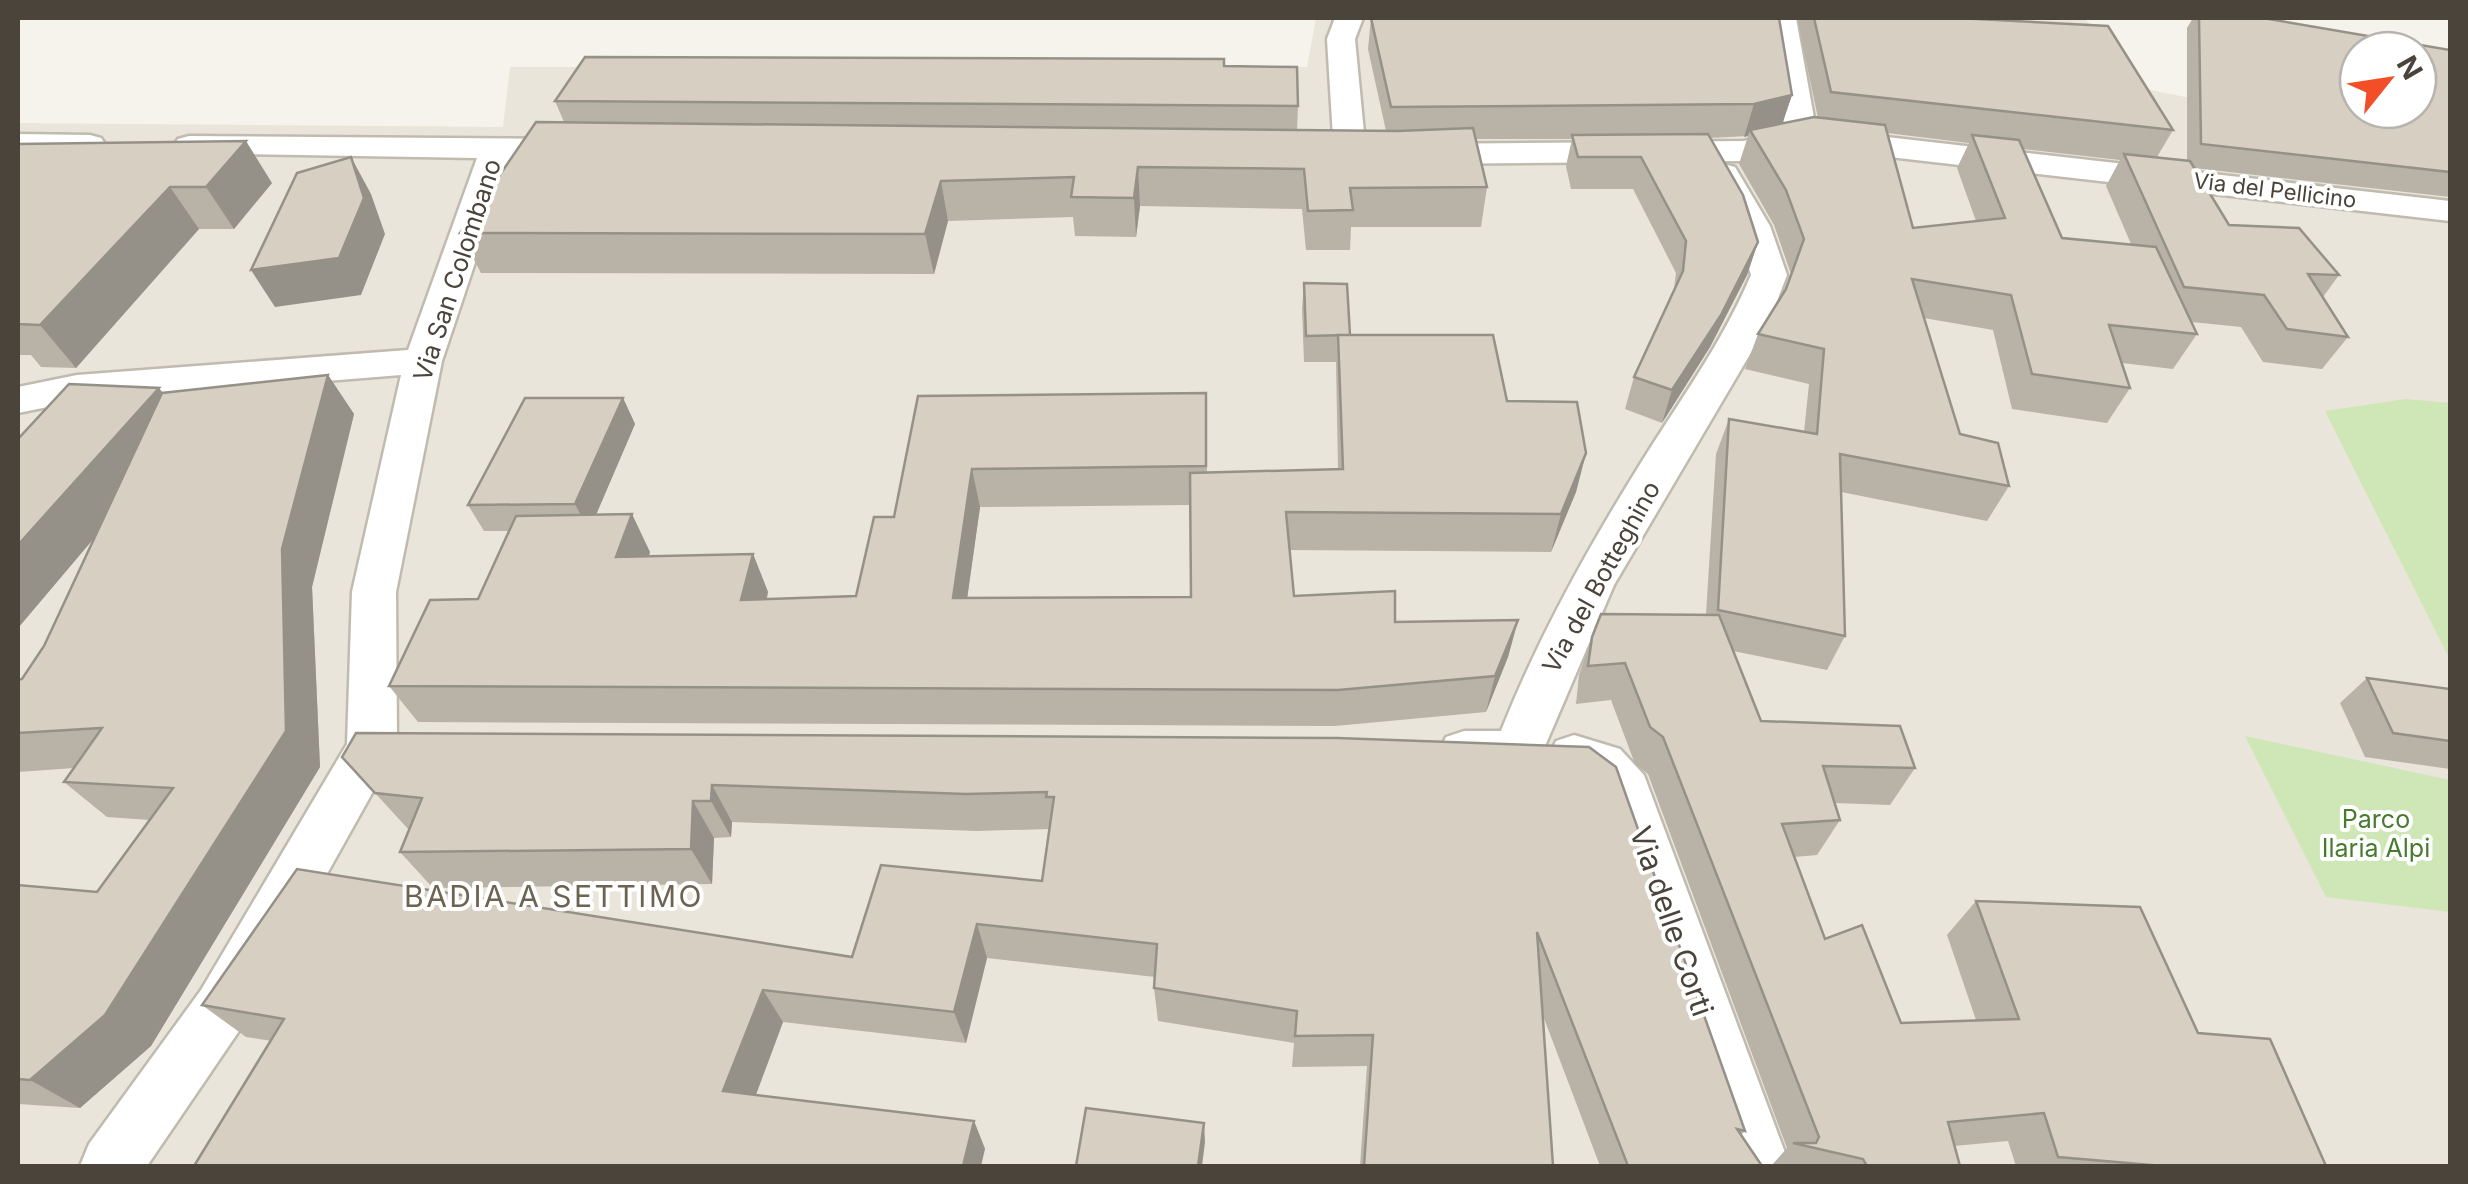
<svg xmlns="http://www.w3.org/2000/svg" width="2468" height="1184" font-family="Inter,sans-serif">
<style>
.residential{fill:#e9e5da}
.green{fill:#cfe7b7}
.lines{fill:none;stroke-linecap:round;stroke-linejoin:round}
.minor-casing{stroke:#c1bbaf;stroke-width:5}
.minor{fill:#fff;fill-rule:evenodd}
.wall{fill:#b9b2a7;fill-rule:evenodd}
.shaded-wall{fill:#969188}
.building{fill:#d7cfc2;stroke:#969188;stroke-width:2.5;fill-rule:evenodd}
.labels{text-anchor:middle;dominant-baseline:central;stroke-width:8;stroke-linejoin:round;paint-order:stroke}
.far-street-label{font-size:22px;fill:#4a443a;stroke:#fff}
.street-label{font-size:25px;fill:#4a443a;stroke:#fff}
.park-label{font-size:25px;fill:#477b2e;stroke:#fff}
.quarter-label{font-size:30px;letter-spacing:2.5px;fill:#6c6351;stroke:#fff}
.near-street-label{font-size:30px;fill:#4a443a;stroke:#fff}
</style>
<rect width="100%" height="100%" fill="#f5f3ec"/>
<path class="residential" d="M1316 18H2084L2150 90 2413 142 2450 136V1166H18V123L503 127 510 67H1307Z"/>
<g class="green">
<path d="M2406 399 2450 403V660L2325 411Z"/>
<path d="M2245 736 2450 780V912L2326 897Z"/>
</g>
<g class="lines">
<defs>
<g id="minor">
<path d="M1335 18H1363L1355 39 1366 154 1361 161H1339L1334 154 1327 39Z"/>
<path d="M1768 18H1796L1816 129 2450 201V221L1802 147 1744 161 1419 164 1408 161 1403 154 1408 147 1419 144 1744 141 1785 131Z"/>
<path d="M18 134 90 135 101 138 106 145 101 152 90 155 18 154Z"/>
<path d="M189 136 580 139 591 142 596 149 591 156 580 159 510 158 442 361 396 592 397 746 390 761 241 1028 147 1166H80L89 1144 201 990 347 744 352 592 401 375 77 401 18 413V387L77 375 408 350 477 158 178 153 173 146 178 139Z"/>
<path d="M1723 164 1735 167 1770 226 1787 275 1769 322 1614 585 1536 767C1508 776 1474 776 1446 767L1439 752 1446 737 1464 731H1501C1538 638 1586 551 1639 466 1678 403 1722 344 1751 275L1736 226 1707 174 1711 167Z"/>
<path d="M1574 735 1620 749 1644 775 1790 1166H1728L1604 801 1585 780 1556 771 1549 756 1556 741Z"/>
</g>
</defs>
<use href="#minor" class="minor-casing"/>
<use href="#minor" class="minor"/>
</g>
<g class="wall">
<path d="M1371 18 1792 95 1782 123 1818 118 1797 18H1957L2173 130 2157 157 2187 161V28L2193 18 2450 50V197L2194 168 2229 225 2339 275 2323 297 2348 337 2322 369 2263 362 2241 327 2192 322 2197 334 2173 369 2122 363 2130 388 2107 423 2012 409 1993 330 1924 318 1960 434 2009 486 1987 521 1841 492 1845 636 1827 670 1733 651 1761 721 1915 768 1890 805 1835 803 1840 820 1817 855 1794 857 1825 939 1901 1023 1976 1020 1947 935 1976 901 2198 1033 2326 1166H2016L2008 1141 1954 1146 1960 1166H1771L1787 1148 1648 774 1635 764 1611 700 1576 704 1579 675 1592 637 1706 614 1716 454 1729 419 1804 432 1809 384 1745 369 1758 334 1784 290 1791 274 1774 225 1739 164 1748 136 1710 138 1758 242 1747 275 1710 347 1662 423 1625 409 1634 377 1674 289 1676 273 1633 189H1571L1566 166 1572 139H1476L1487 187 1481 227H1351L1350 250H1306L1302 209 1140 206 1136 237 1075 236 1073 217 948 221 934 274 481 273 460 233 564 122 555 101 1224 66 1298 106 1297 130 1386 131 1368 49ZM1887 133 1969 143 1957 168 1976 221 1913 228ZM2023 149 2120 160 2106 186 2131 244 2062 238Z"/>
<path d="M18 144 272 183 234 229H199L76 368 41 367 31 355H18Z"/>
<path d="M1304 283 1350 335 1507 401 1586 453 1576 492 1551 552 1290 550 1294 596 1395 622 1518 620 1508 657 1486 712 1335 726 418 722 389 686 478 599 509 531H484L468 505 623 398 635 424 596 515 650 552 649 556 753 554 768 592 767 599 856 596 894 517 918 396 1206 393 1207 473 1338 469 1336 362H1304L1302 309ZM1190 505 1191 597 967 598 980 507Z"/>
<path d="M328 375 354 414 312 587 320 767 151 1046 80 1108 18 1104V885L97 892 150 820 107 817 64 782 74 768 18 772V680L22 679 44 646 94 538 18 628V439L163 393Z"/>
<path d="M2367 678 2450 689V769L2365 757 2340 703Z"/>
<path d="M1337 738 1745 1131 1741 1135 1762 1166H1600L1542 1013 1553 1166H1360L1367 1066 1292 1067 1294 1043 1158 1021 1154 988 1155 977 987 958 966 1043 783 1022 756 1095 974 1121 985 1149 246 1037 202 1005 852 957 1042 881 1050 829 976 831 732 822 731 837 714 838 712 884 433 888 400 852 409 830 342 757Z"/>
</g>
<g class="shaded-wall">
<path d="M1792 95 1781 128 1750 130 1748 136 1744 137 1754 104Z"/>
<path d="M246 141 272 183 234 229 206 187Z"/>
<path d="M351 157 371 194 385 234 361 295 275 307 251 270Z"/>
<path d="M1138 167 1140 206 1136 237 1134 198Z"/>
<path d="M941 181 948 221 934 274 925 234Z"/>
<path d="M170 187 199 229 76 368 40 325Z"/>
<path d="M1758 242 1747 275 1710 347 1662 423 1672 390Z"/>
<path d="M328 375 354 414 312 587 320 767 151 1046 80 1108 30 1080 286 731 282 549Z"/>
<path d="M159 388 189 426 18 628V545Z"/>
<path d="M623 398 635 424 589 531 575 504Z"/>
<path d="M1586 453 1576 492 1551 552 1561 514Z"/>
<path d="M972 469 980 507 962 635 953 598Z"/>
<path d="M632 514 650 552 635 595 616 557Z"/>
<path d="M753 554 768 592 757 637 741 600Z"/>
<path d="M1518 620 1508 657 1486 712 1495 676Z"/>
<path d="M712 785 732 822 731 837 711 801Z"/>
<path d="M693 801 714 838 712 884 691 849Z"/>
<path d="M977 924 987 958 966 1043 954 1012Z"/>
<path d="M763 990 783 1022 746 1121 723 1091Z"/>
<path d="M974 1121 985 1149 981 1166H963Z"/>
<path d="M1204 1123 1205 1142 1202 1166H1198Z"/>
</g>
<g class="building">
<path d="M1371 18H1779L1792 95 1754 104 1391 107Z"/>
<path d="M1814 18H1957L2108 26 2173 130 1831 92Z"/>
<path d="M2199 18H2263L2450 50V172L2201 144ZM2358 50H2418V110H2358Z"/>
<path d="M585 57 1224 59V66L1297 67 1298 106 555 101Z"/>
<path d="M1814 117 1885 125 1913 228 2005 218 1972 135 2019 140 2062 238 2156 247 2197 334 2109 325 2130 388 2032 374 2011 295 1912 279 1960 434 1998 443 2009 486 1840 454 1845 636 1718 610 1729 419 1817 434 1824 349 1758 334 1786 289 1804 239 1786 190 1750 130Z"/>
<path d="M536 122 1398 131 1473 128 1487 187 1350 188 1353 210 1308 211 1304 169 1138 167 1134 198 1071 197 1074 177 941 181 925 234 460 233Z"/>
<path d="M1708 134 1743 195 1758 242 1721 315 1672 390 1634 377 1683 271 1686 241 1641 157H1578L1572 135Z"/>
<path d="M246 141 206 187H170L40 325 18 324V144Z"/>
<path d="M2124 154 2190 161 2229 225 2299 228 2339 275 2308 274 2348 337 2287 329 2264 295 2184 287Z"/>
<path d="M351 157 364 198 339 258 251 270 297 173Z"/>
<path d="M1304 283 1347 284 1350 335 1306 336Z"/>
<path d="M1338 335H1493L1507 401 1577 402 1586 453 1561 514 1286 512 1294 596 1395 591V622L1518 620 1495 676 1338 690 389 686 430 600 478 599 516 516 632 514 616 557 753 554 741 600 856 596 874 517H894L918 396 1206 393V466L972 469 953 598 1191 597 1190 473 1343 469Z"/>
<path d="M328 375 282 549 286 731 105 1015 30 1080 18 1079V885L97 892 173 788 64 782 102 728 18 733V680L22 679 44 646 162 393Z"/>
<path d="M69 384 159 388 18 545V439Z"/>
<path d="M525 398H623L575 504 468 505Z"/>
<path d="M1601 614 1719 615 1761 721 1900 726 1915 768 1823 766 1840 820 1782 824 1825 939 1862 925 1901 1023 2019 1019 1976 901 2140 907 2198 1033 2270 1039 2326 1166H2163L2058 1157 2044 1113 1948 1122 1960 1166H1867L1863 1159 1793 1143H1816L1819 1137 1663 737 1650 727 1625 663 1588 666 1592 637Z"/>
<path d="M2367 678 2450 689V741L2393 733Z"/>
<path d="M356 733 1337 738 1589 747 1616 767 1745 1131 1737 1129 1762 1166H1628L1537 932 1553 1166H1364L1373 1035 1295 1036 1297 1011 1154 988 1157 944 977 924 954 1012 763 990 723 1091 974 1121 963 1166H194L284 1019 202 1005 297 869 852 957 881 865 1042 881 1054 797H1046L1047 792 966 794 712 785 711 801H693L691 849 400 852 422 798 375 793 342 757Z"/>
<path d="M1086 1108 1204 1123 1198 1166H1076Z"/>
</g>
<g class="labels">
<g class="far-street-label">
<text transform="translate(2275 190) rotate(7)">Via del Pellicino</text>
</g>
<g class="street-label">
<text transform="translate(457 270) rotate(-72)">Via San Colombano</text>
<text transform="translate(1601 577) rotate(-61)">Via del Botteghino</text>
</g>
<g class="park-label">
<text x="2376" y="819">Parco<tspan x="2376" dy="29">Ilaria Alpi</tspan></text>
</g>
<g class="quarter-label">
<text x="554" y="896">BADIA A SETTIMO</text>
</g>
<g class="near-street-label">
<text transform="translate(1672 921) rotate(71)">Via delle Corti</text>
</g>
</g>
<rect width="2468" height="1184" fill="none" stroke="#4a443a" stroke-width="40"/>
<g transform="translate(2388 80) rotate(60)"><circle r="48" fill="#ffffff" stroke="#b7b4b0" stroke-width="2.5"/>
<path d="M0-8L18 38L0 25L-18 38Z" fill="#f24e27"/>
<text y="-15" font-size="28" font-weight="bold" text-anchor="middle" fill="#4a443a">N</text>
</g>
</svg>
